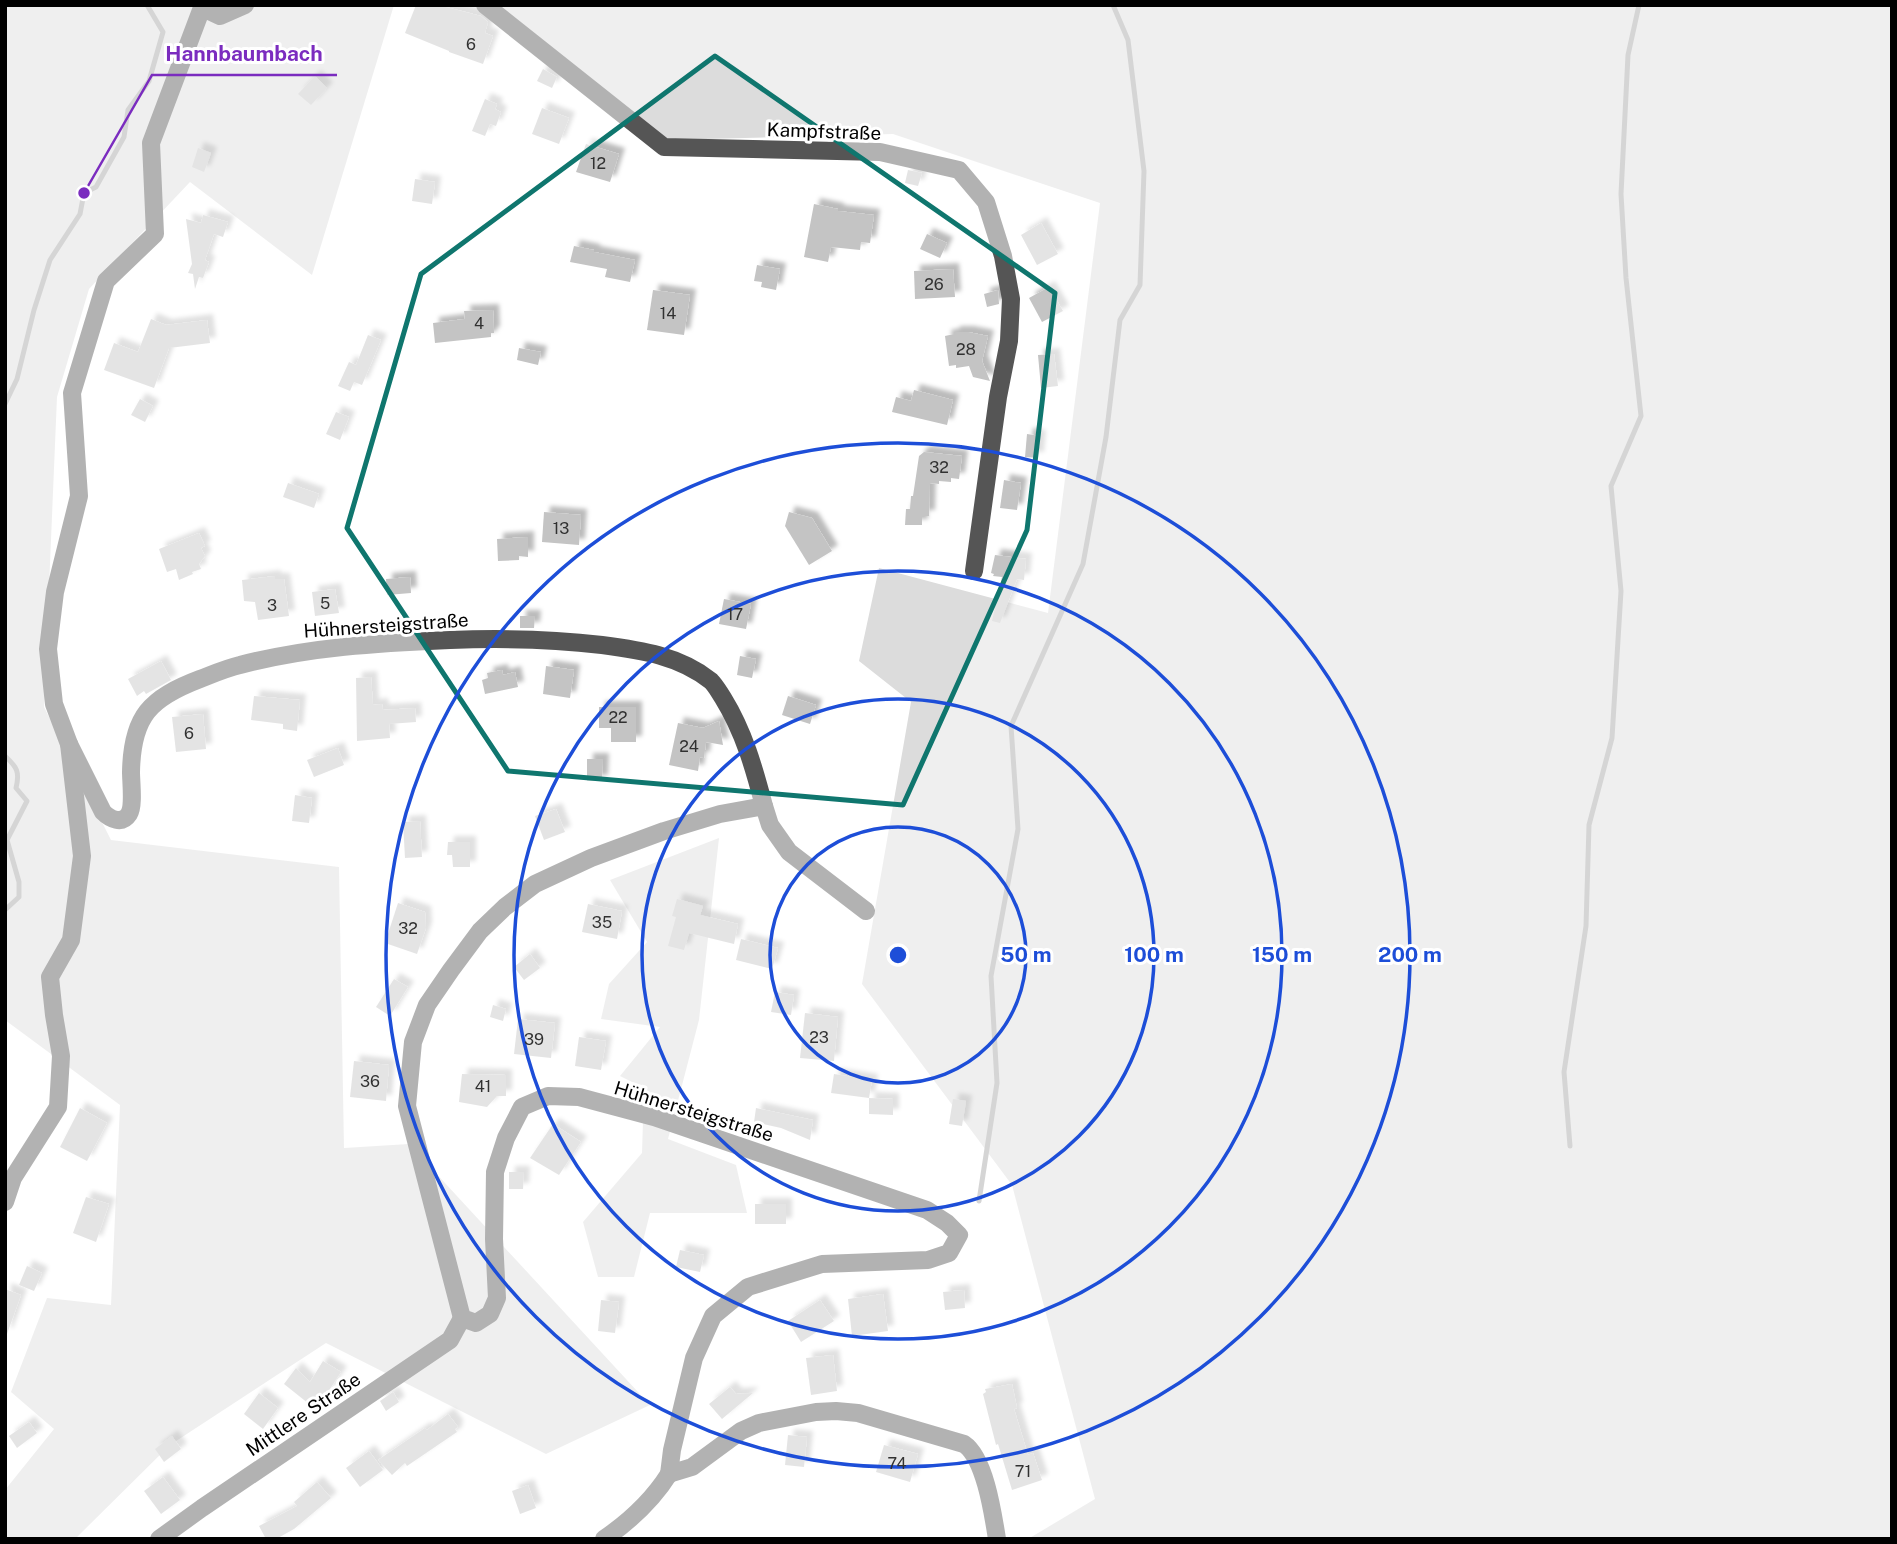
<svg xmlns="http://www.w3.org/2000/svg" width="1897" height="1544" font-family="'Public Sans',sans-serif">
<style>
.green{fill:#dcdcdc}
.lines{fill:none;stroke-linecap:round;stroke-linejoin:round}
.stream{stroke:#a3a3a3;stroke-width:5}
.building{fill:#c4c4c4;filter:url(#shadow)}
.minor{stroke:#555;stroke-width:18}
.marked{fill:none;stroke:#0f766e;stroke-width:5;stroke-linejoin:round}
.ring{fill:none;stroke:#1d4ed8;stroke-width:3.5}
.labels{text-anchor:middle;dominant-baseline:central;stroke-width:6;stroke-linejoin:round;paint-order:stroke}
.number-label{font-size:16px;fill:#313131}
.street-label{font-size:19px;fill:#000;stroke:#fff}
.centre{fill:#1d4ed8;stroke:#fff;stroke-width:3.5}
.ring-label{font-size:21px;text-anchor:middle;font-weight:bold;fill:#1d4ed8;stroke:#fff;stroke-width:6;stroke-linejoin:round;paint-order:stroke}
.leader{fill:none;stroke:#7b2cbf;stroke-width:2.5}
.callout-dot{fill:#7b2cbf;stroke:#fff;stroke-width:2.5}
.callout-label{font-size:21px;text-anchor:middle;font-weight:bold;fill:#7b2cbf;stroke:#fff;stroke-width:6;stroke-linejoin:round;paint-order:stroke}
</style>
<defs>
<filter id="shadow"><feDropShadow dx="6" dy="-6" stdDeviation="2" flood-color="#0004"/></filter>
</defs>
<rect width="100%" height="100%" fill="#fff"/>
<g class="green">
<path d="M5 5H394L312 275 190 182 89 289 57 397 44 707 111 840 339 867 344 1148 409 1144 650 1405 546 1454 326 1343 170 1445 75 1539H5V1490L54 1429 11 1392 47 1298 111 1305 120 1105 5 1020Z"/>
<path d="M499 5H1892V1539H1028L1095 1499 1012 1185 862 984 911 702 859 661 879 568 1048 613 1100 203 893 134 668 140Z"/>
<path d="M719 838 699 1020 668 1139 736 1165 747 1213H650L634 1277H598L583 1222 642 1153 644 1088 620 1076 660 1027 601 1019 609 984 647 942 610 880Z"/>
</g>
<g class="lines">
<g class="stream">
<path d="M5 404 17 379 34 310 50 260 80 214 84 193 96 187 124 137 128 110 149 81 163 32 147 5"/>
<path d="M5 756C17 767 20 772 16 788L27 801 7 840 19 882V897L5 910"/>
<path d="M1570 1146 1564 1072 1586 926 1589 825 1612 738 1621 591 1611 486 1641 416 1626 278 1621 194 1628 55 1639 5"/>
<path d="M979 1201 997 1083 991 976 1018 829 1011 726 1083 564 1106 437 1120 320 1140 285 1144 171 1128 40 1113 5"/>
</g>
</g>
<g class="building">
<path d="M416 5H438L481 16 488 22 485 33 493 36 483 64 449 52V51L405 33Z"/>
<path d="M543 69 557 77 552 88 537 81Z"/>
<path d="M315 76 327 88 311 105 298 94Z"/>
<path d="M485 99 497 104 495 109 501 112 496 126 490 124 485 136 472 131Z"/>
<path d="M542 108 569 118 559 144 532 134Z"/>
<path d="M586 144 619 154 610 182 576 172Z"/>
<path d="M198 148 211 153 204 172 192 167Z"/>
<path d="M908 170 922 173 918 186 905 183Z"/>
<path d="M415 179 435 182 432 204 412 201Z"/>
<path d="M814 204 838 209V211L874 215 870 243 861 242 860 250 831 247 828 262 804 257Z"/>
<path d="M203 215 228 222 223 237 214 234 205 260 209 262 203 278 199 277 195 289 193 274 188 273 192 264 186 219 201 223Z"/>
<path d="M1041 223 1058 254 1037 265 1021 235Z"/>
<path d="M927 234 947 243 940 258 920 249Z"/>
<path d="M574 246 594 250V252L635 260 630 282 605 277 607 269 570 262Z"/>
<path d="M757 265 780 269 776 290 761 287 762 282 754 281Z"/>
<path d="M953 269 955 297 915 299 914 271Z"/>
<path d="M1049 287 1063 311 1042 322 1029 298Z"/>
<path d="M653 290 690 295 684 335 647 330Z"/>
<path d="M998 290 999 304 987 307 984 294Z"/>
<path d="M493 310 494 333H491V337L435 343 433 323 465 319 464 311Z"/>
<path d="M151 319 166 325 207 320 210 343 169 348 154 388 104 370 114 343 138 352Z"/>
<path d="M954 332H968L988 336 982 361 990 381 973 377 969 366 956 368V365L949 366 945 336 954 334Z"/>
<path d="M368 335 381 340 362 385 354 382 350 391 338 386 349 362 356 365Z"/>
<path d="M519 348 541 352 538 365 517 360Z"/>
<path d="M1054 354 1058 386 1041 388 1038 355Z"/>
<path d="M914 390 953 400 947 425 892 412 896 397 911 401Z"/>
<path d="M140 399 153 406 145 422 131 415Z"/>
<path d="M336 412 349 417 340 440 326 434Z"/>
<path d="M1027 434 1040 436 1038 458 1025 457Z"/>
<path d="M924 452 962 456 959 479 951 478V482L939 481V484L930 483 929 516H922V525H905L906 509H910L911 496H913L919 456Z"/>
<path d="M1004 480 1021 483 1017 510 1000 508Z"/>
<path d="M288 483 319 494 314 508 283 497Z"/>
<path d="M544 512 581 515 579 545 542 542Z"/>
<path d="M789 512 812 518 832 551 809 565 785 526Z"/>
<path d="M199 533 205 546 201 548 205 556 199 564 201 569 192 572 193 574 179 580 176 569 167 572 159 549Z"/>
<path d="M528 537V557L519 556V560L498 561 497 539Z"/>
<path d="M995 555 1026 559 1024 580 1017 579 1000 623 992 621 1002 577 993 576 994 574 991 573Z"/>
<path d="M275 576V579H284L289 616 258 620 255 602 244 601 242 580Z"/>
<path d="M410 577 411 593 387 595 386 579Z"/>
<path d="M335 589 339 613 315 616 312 592Z"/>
<path d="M724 599 751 604 746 629 719 624Z"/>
<path d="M520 616H535L534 628H520Z"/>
<path d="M740 656 756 659 752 678 737 675Z"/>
<path d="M161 661 171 680 146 694 144 691 137 696 128 679Z"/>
<path d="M546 666 574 670 570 698 543 694Z"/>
<path d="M502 670 503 675 515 672 518 687 485 694 482 680 488 678 487 673Z"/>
<path d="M371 677 373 705 382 704 383 710 415 708 416 722 389 724 390 738 357 741 356 678Z"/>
<path d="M254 696 300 700 297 731 283 729V724L251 720Z"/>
<path d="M788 696 816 705 810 724 782 715Z"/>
<path d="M599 707H636V742H611V728H599Z"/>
<path d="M203 714 206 749 176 752 172 717Z"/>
<path d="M719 721 723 745 706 742 704 758 700 757 698 771 669 765 678 723 703 728Z"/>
<path d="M338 748 344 765 314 777 307 760Z"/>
<path d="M587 759H603L602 781H587Z"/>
<path d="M295 795 312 798 309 823 292 821Z"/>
<path d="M556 809 565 832 544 840 535 816Z"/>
<path d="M420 821 422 857 405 858 403 822Z"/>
<path d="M448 842H470V867H453L452 855H447Z"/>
<path d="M677 899 703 906 700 915 738 924 734 944 689 933 684 950 668 946 676 917 672 916Z"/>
<path d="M398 903 425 912 426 928 417 954 385 943Z"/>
<path d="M588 904 622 911 617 939 582 932Z"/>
<path d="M741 939 778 948 772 969 736 960Z"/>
<path d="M530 954 540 968 524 980 514 967Z"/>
<path d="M394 979 408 987 390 1016 376 1007Z"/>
<path d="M775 992 794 995 791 1015 771 1012Z"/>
<path d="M493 1005 506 1009 503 1021 490 1017Z"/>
<path d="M805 1013 838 1017 834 1061 800 1058Z"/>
<path d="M518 1019 555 1023 551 1058 514 1054Z"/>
<path d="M579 1037 606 1041 601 1070 575 1066Z"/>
<path d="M354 1061 389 1065 386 1101 350 1097Z"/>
<path d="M462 1074 506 1075V1096H497L487 1107 459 1102Z"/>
<path d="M834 1074 872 1080 869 1098 831 1093Z"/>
<path d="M869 1098 893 1099V1115L869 1114Z"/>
<path d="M953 1099 966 1101 962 1126 949 1124Z"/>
<path d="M80 1108 107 1123 87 1161 60 1147Z"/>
<path d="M756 1108 813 1120 810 1140 781 1128 754 1122Z"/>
<path d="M553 1124 581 1142 559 1175 530 1158Z"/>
<path d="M509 1172H524L523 1189H509Z"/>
<path d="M86 1197 109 1204 96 1242 73 1233Z"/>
<rect x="755" y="1204" width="31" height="20"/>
<path d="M680 1250 704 1255 700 1272 676 1267Z"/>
<path d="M27 1266 42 1273 34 1291 19 1285Z"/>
<path d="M5 1289 21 1295 7 1334H5Z"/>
<path d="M964 1290 965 1308 945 1310 943 1292Z"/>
<path d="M883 1294 888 1331 852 1336 848 1299Z"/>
<path d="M601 1300 619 1302 615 1333 598 1331Z"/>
<path d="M820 1300 834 1321 801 1342 788 1321Z"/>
<path d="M833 1355 837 1391 811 1395 806 1358Z"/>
<path d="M323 1361 341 1372 328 1392 309 1404 284 1384 296 1368 310 1382Z"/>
<path d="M1012 1384 1017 1408 1014 1409 1028 1455 1033 1453 1042 1480 1012 1490 998 1444 996 1445 983 1394 986 1392 985 1389Z"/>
<path d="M730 1387 736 1394 753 1393 722 1419 709 1404Z"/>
<path d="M393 1392 399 1402 386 1411 380 1401Z"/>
<path d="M259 1393 278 1408 263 1429 244 1414Z"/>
<path d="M448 1414 458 1427 455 1429 457 1432 407 1466 405 1463 392 1475 378 1460 425 1428 427 1430Z"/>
<path d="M29 1422 37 1433 17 1448 9 1436Z"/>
<path d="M788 1435 807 1437 804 1467 785 1465Z"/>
<path d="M172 1436 181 1449 164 1462 155 1449Z"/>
<path d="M884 1445 918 1454 910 1482 876 1472Z"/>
<path d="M369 1451 383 1470 360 1487 346 1468Z"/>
<path d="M163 1477 180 1500 161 1514 144 1491Z"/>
<path d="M317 1482 331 1498 294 1529 276 1539H266L259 1526 297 1506 294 1502Z"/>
<path d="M528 1485 536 1508 520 1514 512 1491Z"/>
</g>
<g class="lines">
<g class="minor">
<path d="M485 5 664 147 880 152 959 170 986 202 1003 256 1011 299 1009 341 998 397 974 571"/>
<path d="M203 8 220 16 245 5"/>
<path d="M69 744 103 812C110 819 122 825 129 814 134 806 131 782 131 772 132 716 150 698 200 679 213 674 227 668 240 665 309 647 379 643 450 640 501 638 551 639 602 645 641 650 680 656 711 681 716 686 719 692 723 698 744 732 754 768 764 806L720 814 664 831 591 858 535 884 505 907 480 931 451 970 427 1005 413 1042 407 1106 462 1318 476 1323 490 1314 497 1298 494 1239 495 1172 506 1138 522 1107 548 1096 579 1097 654 1117 927 1210 947 1223 959 1235 949 1253 928 1260 822 1264 748 1287 713 1316 694 1358 672 1450 669 1474 692 1467 741 1431 759 1423 816 1412 836 1411 858 1413 964 1444C985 1458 993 1514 997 1539"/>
<path d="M764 806 770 825 789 852 866 911"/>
<path d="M5 1202 13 1178 58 1107 61 1056 54 1015 50 977 71 940 82 856 69 744 54 704 48 649 55 592 79 496 72 393 106 281 155 234 151 143 203 5"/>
<path d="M159 1539 202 1508 450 1340 462 1318"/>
<path d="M604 1539C630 1521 652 1501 669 1474"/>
</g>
</g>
<path d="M0 0H1897V1544H0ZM715 56 1055 293 1027 530 903 805 508 771 347 528 421 274Z" fill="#fff" fill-opacity=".55" fill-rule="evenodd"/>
<path class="marked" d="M715 56 1055 293 1027 530 903 805 508 771 347 528 421 274Z"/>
<g class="ring">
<circle cx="898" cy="955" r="128"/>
<circle cx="898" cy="955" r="256"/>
<circle cx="898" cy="955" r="384"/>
<circle cx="898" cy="955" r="512"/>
</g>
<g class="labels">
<g class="number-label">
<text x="471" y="44">6</text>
<text x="598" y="163">12</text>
<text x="934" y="284">26</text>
<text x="668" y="313">14</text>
<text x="479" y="323">4</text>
<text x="966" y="349">28</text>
<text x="939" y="467">32</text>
<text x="561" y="528">13</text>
<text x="325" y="603">5</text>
<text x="272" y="605">3</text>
<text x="735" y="614">17</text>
<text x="618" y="717">22</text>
<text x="189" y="733">6</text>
<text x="689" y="746">24</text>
<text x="602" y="922">35</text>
<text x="408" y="928">32</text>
<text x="819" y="1037">23</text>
<text x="534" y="1039">39</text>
<text x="370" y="1081">36</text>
<text x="483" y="1086">41</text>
<text x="897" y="1463">74</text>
<text x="1023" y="1471">71</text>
</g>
<g class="street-label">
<text transform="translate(824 131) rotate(2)">Kampfstraße</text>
<text transform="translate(386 625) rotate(-4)">Hühnersteigstraße</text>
<text transform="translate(694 1111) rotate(17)">Hühnersteigstraße</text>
<text transform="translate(303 1414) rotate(-34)">Mittlere Straße</text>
</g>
</g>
<circle cx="898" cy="955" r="10" class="centre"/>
<g class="ring-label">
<text x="1026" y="962">50 m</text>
<text x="1154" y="962">100 m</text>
<text x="1282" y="962">150 m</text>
<text x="1410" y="962">200 m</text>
</g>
<path class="leader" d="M84 193L152 75H337"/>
<circle class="callout-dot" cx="84" cy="193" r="7"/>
<g class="callout-label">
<text x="244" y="61">Hannbaumbach</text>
</g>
<rect width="1897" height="1544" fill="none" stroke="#000000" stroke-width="14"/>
</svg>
